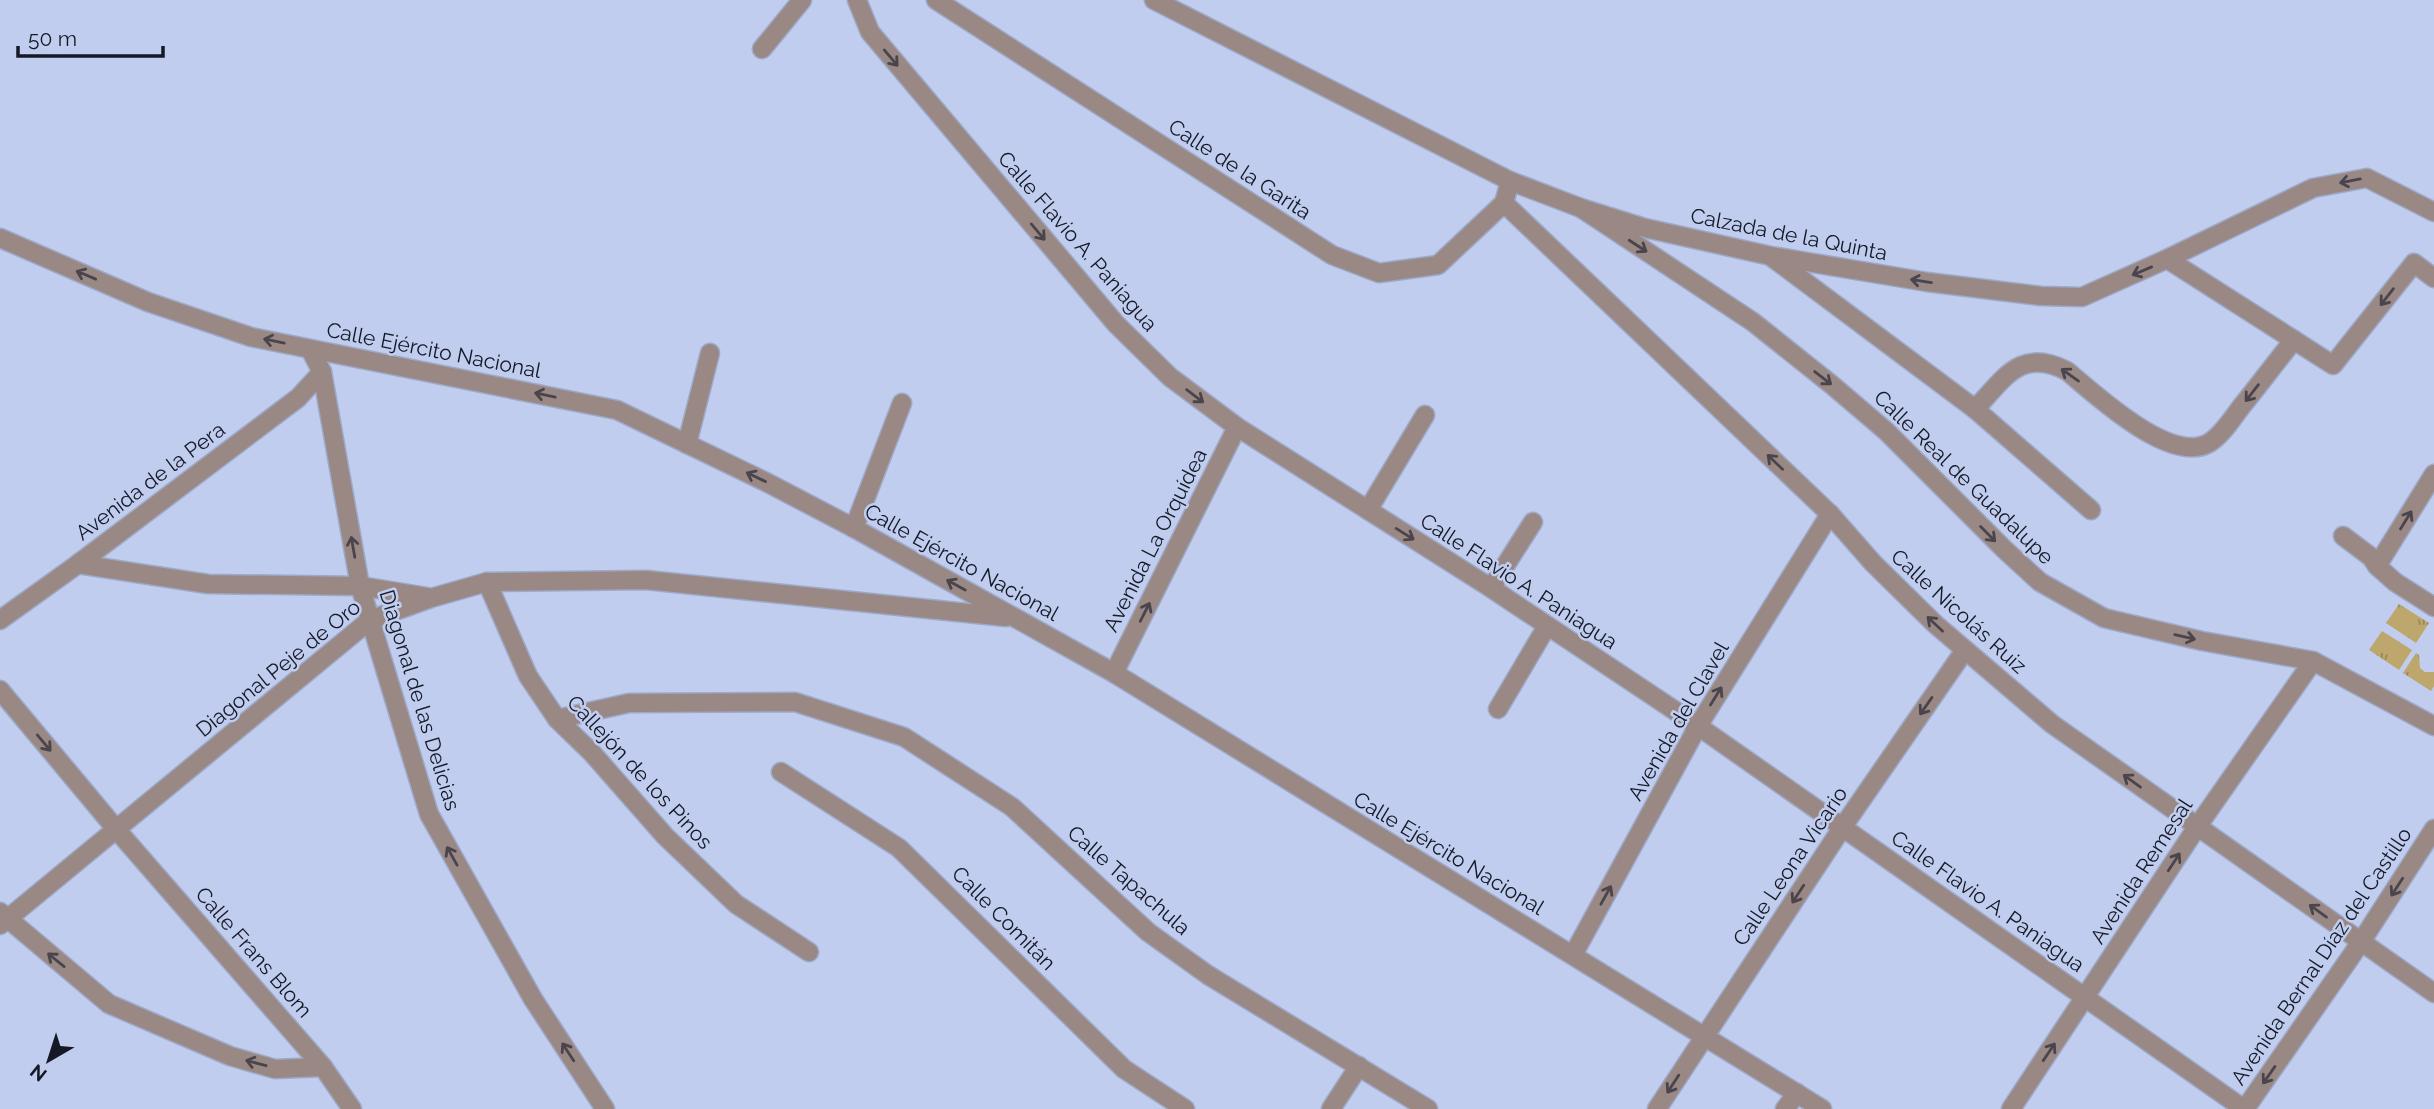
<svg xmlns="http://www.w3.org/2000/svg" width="2434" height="1109" font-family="Raleway,sans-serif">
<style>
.grass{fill:url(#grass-tufts)}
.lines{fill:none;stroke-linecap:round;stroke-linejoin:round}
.minor-casing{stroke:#9ea9c7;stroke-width:21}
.tertiary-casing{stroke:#9ea9c7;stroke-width:21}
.minor{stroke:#9a8885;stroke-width:18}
.tertiary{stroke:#9a8885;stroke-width:18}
.oneway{stroke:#4a454c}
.labels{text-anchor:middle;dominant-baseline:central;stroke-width:5;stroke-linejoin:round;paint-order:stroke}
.street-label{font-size:21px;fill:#151926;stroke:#c0cdef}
</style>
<defs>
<pattern id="grass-tufts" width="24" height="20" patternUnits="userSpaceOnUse" patternTransform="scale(1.75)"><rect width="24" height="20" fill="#bda76d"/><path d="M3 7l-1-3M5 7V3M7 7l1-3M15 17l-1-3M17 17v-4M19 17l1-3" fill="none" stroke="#988759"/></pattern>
</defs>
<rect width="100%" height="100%" fill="#c0cdef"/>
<g class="grass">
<path d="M2399 604 2429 623 2416 643 2386 623Z"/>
<path d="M2382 631 2412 650 2399 670 2369 650Z"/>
<path d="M2416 653 2419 655 2420 668 2425 672H2434V686L2431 691 2403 673Z"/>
</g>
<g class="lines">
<defs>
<g id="minor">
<path d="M936 0 1332 255 1379 273 1438 265 1504 203"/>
<path d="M762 49 802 0"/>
<path d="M1510 181 1581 208 1645 228 1771 256 1927 282 2041 296 2082 297 2167 259 2313 188 2367 178 2434 212"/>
<path d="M1581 208 1753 322 1832 385 1886 431 2004 549 2040 582 2104 618 2202 641 2313 661 2434 726"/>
<path d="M0 238 148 302 251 337 617 410 768 483 854 528 1114 673 1822 1109"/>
<path d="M1773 258 1975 409 2091 510"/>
<path d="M2167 259 2333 365 2414 263 2434 278"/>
<path d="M310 349 322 372 360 586 429 814 533 999 605 1109"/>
<path d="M1975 409C2005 378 2020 347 2067 371 2095 394 2170 465 2209 443 2222 435 2232 419 2241 407 2259 385 2276 362 2294 340"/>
<path d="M687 444 710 353"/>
<path d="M1368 510 1425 415"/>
<path d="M854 528 902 403"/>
<path d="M2343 536 2371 557 2377 566 2395 582 2434 607"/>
<path d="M78 564 208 584 360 586 427 597"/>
<path d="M2377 566 2434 474"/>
<path d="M487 582 528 676 557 719 592 753 665 836 736 904 809 952"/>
<path d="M1491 588 1533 522"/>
<path d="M0 620 78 564 298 398 322 372"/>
<path d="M1114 673 1237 427"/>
<path d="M0 690 116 829 323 1067 352 1109"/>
<path d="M1498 709 1547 626"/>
<path d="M557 719 629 703 795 702 904 737 1012 807 1148 932 1208 975 1428 1109"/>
<path d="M781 772 899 848 1124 1069 1185 1109"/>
<path d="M0 912 109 1004 230 1056 275 1069 323 1067"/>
<path d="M0 925 370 620 431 598 487 582 646 580 1006 617"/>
<path d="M1573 955 1698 726 1830 514"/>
<path d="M1331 1109 1359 1066"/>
<path d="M1657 1109 1842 828 1965 650"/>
<path d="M1785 1109 1797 1093"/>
<path d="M2011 1109 2197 827 2313 661"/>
<path d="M2245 1109 2361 942 2434 829"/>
</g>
<g id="tertiary">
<path d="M857 0 870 32 1116 324 1170 377 1237 427 1491 588 1698 726 2244 1109"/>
<path d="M1154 0 1510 181 1504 203 1830 514 1873 563 1935 624 2052 724 2434 993"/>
</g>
</defs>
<use href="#minor" class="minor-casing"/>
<use href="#tertiary" class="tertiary-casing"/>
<use href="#minor" class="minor"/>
<use href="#tertiary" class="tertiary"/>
</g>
<defs><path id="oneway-shaft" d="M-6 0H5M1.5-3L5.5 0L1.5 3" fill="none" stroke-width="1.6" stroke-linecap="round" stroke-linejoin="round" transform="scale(1.75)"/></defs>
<g class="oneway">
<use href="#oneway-shaft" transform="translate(891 58) rotate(50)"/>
<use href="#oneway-shaft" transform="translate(2350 181) rotate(169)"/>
<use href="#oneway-shaft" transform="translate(1038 232) rotate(50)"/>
<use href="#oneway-shaft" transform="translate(1638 246) rotate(33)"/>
<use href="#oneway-shaft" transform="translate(2142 271) rotate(157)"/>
<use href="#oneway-shaft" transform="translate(86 275) rotate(-157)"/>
<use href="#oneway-shaft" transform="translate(1921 281) rotate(-171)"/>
<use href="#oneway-shaft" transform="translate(2387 297) rotate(128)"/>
<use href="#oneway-shaft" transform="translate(274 341) rotate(-168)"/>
<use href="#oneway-shaft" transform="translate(2070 375) rotate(-145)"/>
<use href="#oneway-shaft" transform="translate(1823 378) rotate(38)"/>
<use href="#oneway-shaft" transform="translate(2252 393) rotate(128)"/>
<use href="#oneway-shaft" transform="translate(545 395) rotate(-168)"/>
<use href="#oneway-shaft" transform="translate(1195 396) rotate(37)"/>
<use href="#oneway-shaft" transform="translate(1775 462) rotate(-136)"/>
<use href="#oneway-shaft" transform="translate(756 477) rotate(-154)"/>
<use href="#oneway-shaft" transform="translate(2406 520) rotate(-58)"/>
<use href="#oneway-shaft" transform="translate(1405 534) rotate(32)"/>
<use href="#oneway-shaft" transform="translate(1988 534) rotate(45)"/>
<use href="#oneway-shaft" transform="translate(353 547) rotate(-100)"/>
<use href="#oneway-shaft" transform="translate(956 585) rotate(-151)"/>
<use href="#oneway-shaft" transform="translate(1145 612) rotate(-63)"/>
<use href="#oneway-shaft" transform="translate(1935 624) rotate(-137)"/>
<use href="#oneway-shaft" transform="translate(2185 637) rotate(13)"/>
<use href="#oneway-shaft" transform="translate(1716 696) rotate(-58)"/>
<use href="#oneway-shaft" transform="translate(1926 706) rotate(125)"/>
<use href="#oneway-shaft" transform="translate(44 743) rotate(50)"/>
<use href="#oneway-shaft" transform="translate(2132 781) rotate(-144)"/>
<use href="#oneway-shaft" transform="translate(452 856) rotate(-119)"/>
<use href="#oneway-shaft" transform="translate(2174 862) rotate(-57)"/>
<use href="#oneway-shaft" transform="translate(2397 887) rotate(123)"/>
<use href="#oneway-shaft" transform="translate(1798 894) rotate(123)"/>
<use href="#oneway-shaft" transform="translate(1606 895) rotate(-61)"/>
<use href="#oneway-shaft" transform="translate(2318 911) rotate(-144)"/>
<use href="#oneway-shaft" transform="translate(56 960) rotate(-141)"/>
<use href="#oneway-shaft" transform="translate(568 1052) rotate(-123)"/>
<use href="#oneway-shaft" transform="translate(2049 1052) rotate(-56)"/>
<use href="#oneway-shaft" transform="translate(256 1063) rotate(-165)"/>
<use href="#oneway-shaft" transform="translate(2269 1075) rotate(125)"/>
<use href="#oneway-shaft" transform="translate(1673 1084) rotate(123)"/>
</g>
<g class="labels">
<g class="street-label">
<text transform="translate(1240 169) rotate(33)">Calle de la Garita</text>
<text transform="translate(1789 234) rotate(11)">Calzada de la Quinta</text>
<text transform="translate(1078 241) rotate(49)">Calle Flavio A. Paniagua</text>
<text transform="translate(434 350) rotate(11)">Calle Ejército Nacional</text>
<text transform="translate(1964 477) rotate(44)">Calle Real de Guadalupe</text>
<text transform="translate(150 481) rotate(-37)">Avenida de la Pera</text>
<text transform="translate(1155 540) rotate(-63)">Avenida La Orquídea</text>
<text transform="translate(962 562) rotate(29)">Calle Ejército Nacional</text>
<text transform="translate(1519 581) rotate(33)">Calle Flavio A. Paniagua</text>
<text transform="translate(1959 611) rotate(42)">Calle Nicolás Ruiz</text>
<text transform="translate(278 668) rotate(-39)">Diagonal Peje de Oro</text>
<text transform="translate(420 700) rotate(73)">Diagonal de las Delicias</text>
<text transform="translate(1678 721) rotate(-60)">Avenida del Clavel</text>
<text transform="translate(640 772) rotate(47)">Callejón de los Pinos</text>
<text transform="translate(1449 853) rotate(31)">Calle Ejército Nacional</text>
<text transform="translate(1790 866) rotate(-56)">Calle Leona Vicario</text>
<text transform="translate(2141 871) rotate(-57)">Avenida Remesal</text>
<text transform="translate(1129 880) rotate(41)">Calle Tapachula</text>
<text transform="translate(1988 901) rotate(35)">Calle Flavio A. Paniagua</text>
<text transform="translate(1004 918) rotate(45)">Calle Comitán</text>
<text transform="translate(254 952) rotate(49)">Calle Frans Blom</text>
<text transform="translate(2321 956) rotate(-56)">Avenida Bernal Díaz del Castillo</text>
</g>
</g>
<g transform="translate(49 1060) rotate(219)" stroke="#c0cdef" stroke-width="5" paint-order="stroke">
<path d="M0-5L12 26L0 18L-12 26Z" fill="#151926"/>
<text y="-10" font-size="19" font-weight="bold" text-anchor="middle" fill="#151926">N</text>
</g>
<path d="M18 46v10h145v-10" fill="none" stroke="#151926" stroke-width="3.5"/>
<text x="28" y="46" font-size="21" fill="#151926" stroke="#c0cdef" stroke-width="5" paint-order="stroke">50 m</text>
</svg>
